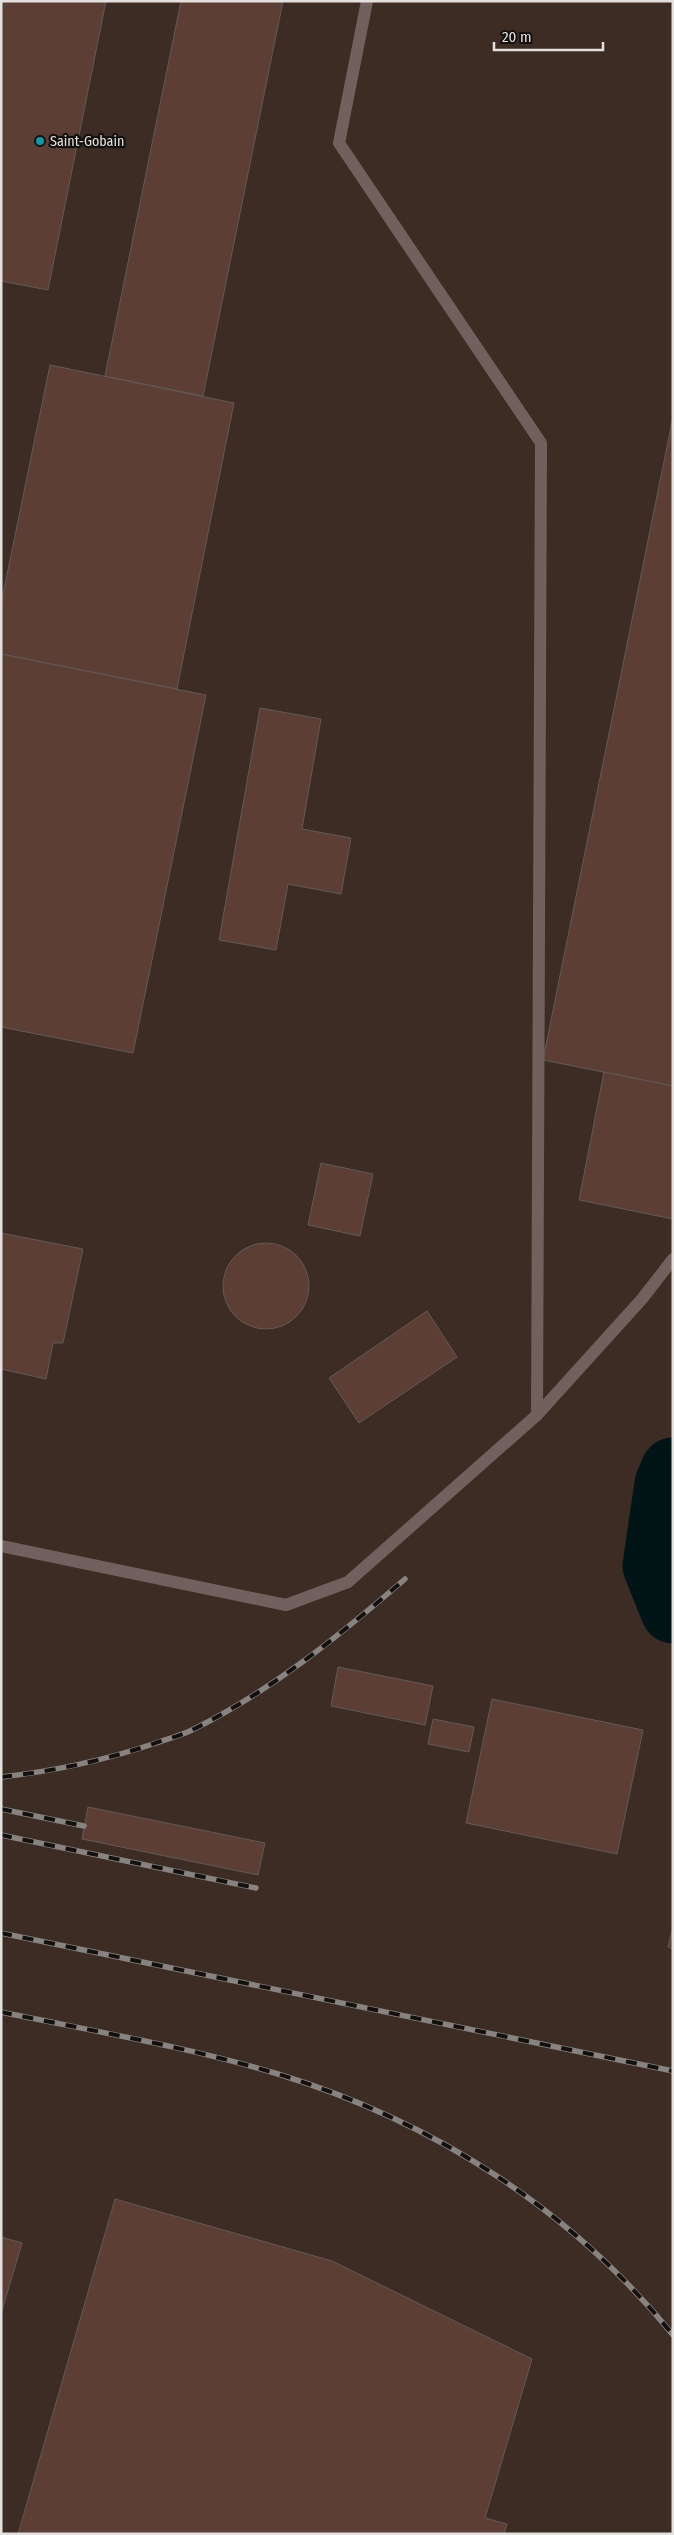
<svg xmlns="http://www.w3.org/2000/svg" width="674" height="2535" font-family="'Fira Sans Condensed',sans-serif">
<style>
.industrial{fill:#3d2c23}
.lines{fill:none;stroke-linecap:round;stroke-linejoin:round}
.river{stroke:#011517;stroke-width:65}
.building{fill:#5d3e34;stroke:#5f5b59}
.service{stroke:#71615e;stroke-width:12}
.rail-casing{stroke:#868381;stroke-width:5.5}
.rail{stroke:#131110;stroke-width:4;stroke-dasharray:11;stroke-linecap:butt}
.culture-dot{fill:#0f9aa8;stroke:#131110;stroke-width:2}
.labels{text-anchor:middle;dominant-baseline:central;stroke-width:4.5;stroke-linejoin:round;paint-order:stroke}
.poi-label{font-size:14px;fill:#e3e1df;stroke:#131110;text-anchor:start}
</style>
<rect width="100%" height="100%" fill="#2c2826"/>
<rect class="industrial" x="1" y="1" width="672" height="2533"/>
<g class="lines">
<path class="river" d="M673 1470 667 1484 655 1566 673 1611"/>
</g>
<g class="building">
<path d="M1 1H106L48 290 1 281Z"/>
<path d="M181 1H283L203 396 105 376Z"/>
<path d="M50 365 234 403 177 689 1 654V604Z"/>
<path d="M673 417V1086L543 1060Z"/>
<path d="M1 654 206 695 133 1053 1 1027Z"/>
<path d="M260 708 321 719 302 829 351 838 341 894 288 884 276 950 219 940Z"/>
<path d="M604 1072 673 1086V1219L579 1200Z"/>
<path d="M321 1163 373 1174 360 1236 308 1225Z"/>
<path d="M1 1233 83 1249 63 1343H53L46 1379 1 1369Z"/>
<circle cx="266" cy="1286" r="43"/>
<path d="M427 1311 457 1357 359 1423 329 1378Z"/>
<path d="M338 1667 433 1686 425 1725 331 1706Z"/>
<path d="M492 1699 643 1730 617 1854 466 1823Z"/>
<path d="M433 1719 474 1727 469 1752 428 1744Z"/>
<path d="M88 1807 265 1843 258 1875 82 1839Z"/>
<path d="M673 1927V1949L668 1947Z"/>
<path d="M115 2199 332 2261 532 2359 485 2518 507 2524 504 2534H18Z"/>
<path d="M1 2237 22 2243 1 2314Z"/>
</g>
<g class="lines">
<g class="service">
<path d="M367 1 339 143 541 443 537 1415"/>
<path d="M1 1546 286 1605 348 1582 537 1415 642 1299 673 1259"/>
</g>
<defs>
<g id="rail">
<path d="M1 1777C55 1771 102 1761 153 1744 166 1739 180 1736 192 1730 271 1691 339 1636 405 1579"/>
<path d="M1 1809 84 1826"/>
<path d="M1 1835 256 1888"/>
<path d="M1 1933 673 2071"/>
<path d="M1 2012C93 2031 188 2047 278 2074 432 2121 571 2209 673 2335"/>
</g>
</defs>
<use href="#rail" class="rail-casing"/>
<use href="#rail" class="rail"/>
</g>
<circle class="culture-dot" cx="40" cy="141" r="5"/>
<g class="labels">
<g class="poi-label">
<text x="50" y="141">Saint-Gobain</text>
</g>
</g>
<rect width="674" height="2535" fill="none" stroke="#e3e1df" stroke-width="5"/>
<path d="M494 42v8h109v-8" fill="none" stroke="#e3e1df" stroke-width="2.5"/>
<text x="502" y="42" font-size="15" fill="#e3e1df" stroke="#131110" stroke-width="4" paint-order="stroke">20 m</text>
</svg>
